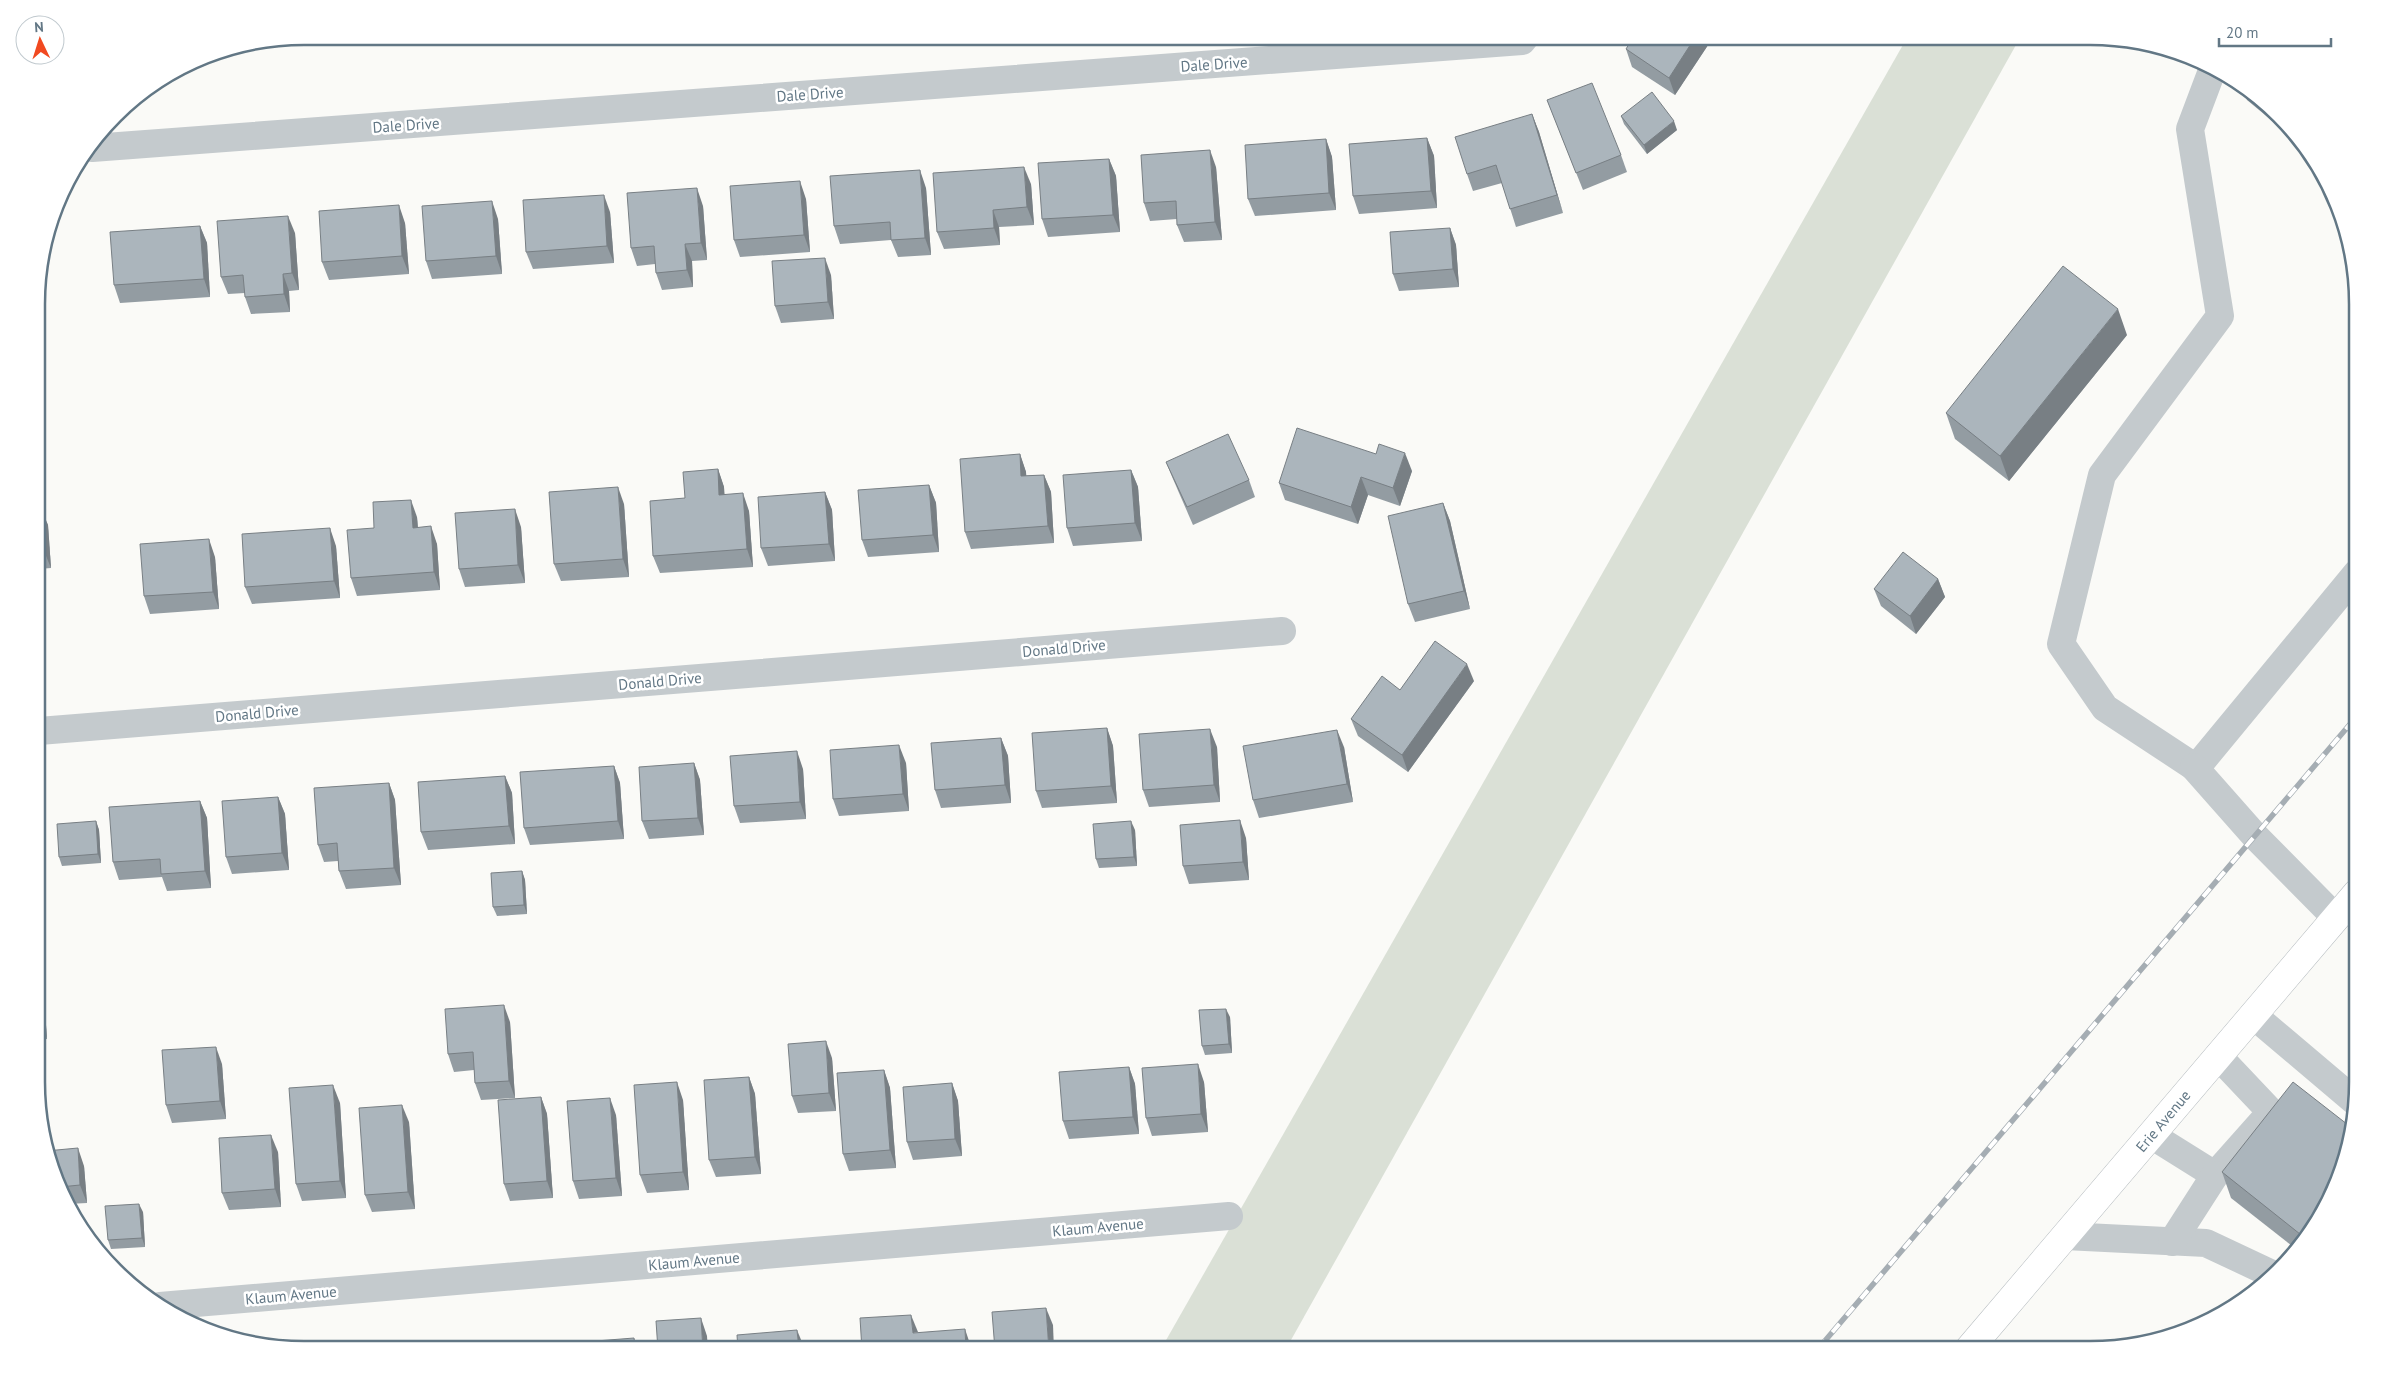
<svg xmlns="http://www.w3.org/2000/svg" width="2394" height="1386" font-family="'PT Sans',sans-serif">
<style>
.green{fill:#dae0d6}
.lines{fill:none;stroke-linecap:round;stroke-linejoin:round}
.major-casing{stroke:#b7bdc1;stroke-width:29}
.minor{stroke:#c4cacd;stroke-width:28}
.major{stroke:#fff;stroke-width:28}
.rail-casing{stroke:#a5adb3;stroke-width:5.5}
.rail{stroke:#fff;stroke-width:4;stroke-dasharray:11;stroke-linecap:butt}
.wall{fill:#939ca2}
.shaded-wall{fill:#787f84}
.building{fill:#abb5bc;stroke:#787f84}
.labels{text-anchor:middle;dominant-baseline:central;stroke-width:5;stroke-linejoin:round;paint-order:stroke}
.street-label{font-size:15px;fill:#627785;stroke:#fff}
.rim{fill:none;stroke:#627785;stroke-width:2.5}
</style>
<rect width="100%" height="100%" fill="#fafaf7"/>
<path class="green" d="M1908 36H2021L1286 1349H1161Z"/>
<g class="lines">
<defs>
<path id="major" d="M1969 1349 2357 893"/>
</defs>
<use href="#major" class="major-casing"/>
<g class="minor">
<path d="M2213 68 2190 129 2220 316 2102 475 2061 644 2105 708 2196 768 2357 573"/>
<path d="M92 148 1522 41 1526 36"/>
<path d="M39 731 1282 631"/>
<path d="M2194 767 2255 836 2336 918"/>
<path d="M2253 1015 2357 1103"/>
<path d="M2151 1135 2215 1175 2271 1112 2218 1056"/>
<path d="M2065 1236 2206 1243 2274 1275"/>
<path d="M2172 1242 2215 1175"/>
<path d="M160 1306 1229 1216"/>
</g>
<use href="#major" class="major"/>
<defs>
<path id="rail" d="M1818 1349 2357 716"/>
</defs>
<use href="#rail" class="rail-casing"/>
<use href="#rail" class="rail"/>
</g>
<g class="wall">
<path d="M304 36H360V38L288 43 287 40Z"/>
<path d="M387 36H441L389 40Z"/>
<path d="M1714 36 1675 95 1632 67 1626 49Z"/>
<path d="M2242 86 2279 115 2306 149 2247 100Z"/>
<path d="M1547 100 1621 155 1627 172 1583 190Z"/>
<path d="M1532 114 1539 132 1563 213 1516 227 1502 183 1473 191 1467 174Z"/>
<path d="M1621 116 1677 130 1647 154 1624 124Z"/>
<path d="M1427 138 1434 156 1437 208 1359 214 1353 196Z"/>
<path d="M1326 139 1332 157 1336 210 1255 216 1248 199Z"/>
<path d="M1109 159 1116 176 1120 232 1048 237 1042 219Z"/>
<path d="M1216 167 1222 240 1184 242 1177 225V219L1150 221 1144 203Z"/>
<path d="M1031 184 1034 225 999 227 1000 245 944 249 937 232Z"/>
<path d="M926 188 931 255 898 257 891 240 840 244 834 226Z"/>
<path d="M806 199 810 252 740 257 734 240Z"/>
<path d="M703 206 707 260 692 261 693 287 662 290 656 273 655 264 637 266 631 248Z"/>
<path d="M610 212 614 263 533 269 526 252Z"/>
<path d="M498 219 502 274 432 279 426 261Z"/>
<path d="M405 223 409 274 329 280 322 262Z"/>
<path d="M200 226 207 243 210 297 120 303 114 285Z"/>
<path d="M1450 228 1456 245 1459 287 1399 291 1393 274Z"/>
<path d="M295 233 299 290 289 291 290 312 251 314 245 297V293L228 294 221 277Z"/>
<path d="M831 275 834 319 781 323 775 306Z"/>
<path d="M2127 335 2009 481 1955 439 1946 413Z"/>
<path d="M1020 454 1026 472V476L1044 475 1051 492 1054 543 971 549 965 532Z"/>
<path d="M1166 462 1249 480 1255 497 1193 525 1173 479Z"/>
<path d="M718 469 724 487V494L749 511 753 567 660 573 653 556 685 498Z"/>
<path d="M1131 470 1138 487 1142 541 1073 546 1067 528Z"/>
<path d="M1412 471 1400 506 1368 495 1358 524 1285 500 1279 483Z"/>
<path d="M929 485 936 503 939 552 868 557 862 540Z"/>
<path d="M825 492 832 510 835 561 768 566 761 548Z"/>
<path d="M1443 503 1450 521 1470 609 1415 622 1408 604Z"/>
<path d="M624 504 629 577 561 581 554 564Z"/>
<path d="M39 508 48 525 51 568 39 569Z"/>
<path d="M417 517 418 527 437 544 440 590 357 596 351 578 374 528Z"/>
<path d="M521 527 525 583 465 587 459 569Z"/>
<path d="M336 546 340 598 252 604 245 587Z"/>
<path d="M215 557 219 609 150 614 144 596Z"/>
<path d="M1938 579 1945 597 1916 634 1881 606 1874 589Z"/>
<path d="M1474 681 1408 772 1358 736 1351 719 1400 690Z"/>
<path d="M1107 728 1113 746 1117 803 1042 808 1036 791Z"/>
<path d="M1001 738 1008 756 1011 803 941 808 935 790Z"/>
<path d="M1217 747 1220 802 1149 807 1143 790Z"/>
<path d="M1344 747 1353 802 1259 818 1253 800Z"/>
<path d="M694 763 700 780 704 835 649 839 642 821Z"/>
<path d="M906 763 909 811 839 816 833 799Z"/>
<path d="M614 766 620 783 624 839 530 845 524 828Z"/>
<path d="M803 769 806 819 740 823 734 806Z"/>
<path d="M505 776 512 793 515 844 428 850 421 832Z"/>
<path d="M389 783 395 800 401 885 346 889 339 871 338 861 324 862 318 845Z"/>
<path d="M278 797 285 814 289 870 232 874 226 857Z"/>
<path d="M200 801 207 818 211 888 167 891 162 877 119 880 113 862Z"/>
<path d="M96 821 99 830 101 863 62 866 59 857Z"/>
<path d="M1135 830 1137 866 1099 868 1096 859Z"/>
<path d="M1246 838 1249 880 1189 884 1183 866Z"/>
<path d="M522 871 525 880 527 914 497 916 493 907Z"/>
<path d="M39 958 42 968 47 1039 39 1040Z"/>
<path d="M1230 1017 1232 1053 1205 1055 1202 1046Z"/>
<path d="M510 1022 515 1098 481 1100 475 1083 474 1070 454 1072 448 1054Z"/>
<path d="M832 1058 836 1111 798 1113 792 1096Z"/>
<path d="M222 1064 226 1119 172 1123 166 1105Z"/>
<path d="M1129 1067 1135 1084 1139 1134 1069 1139 1063 1121Z"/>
<path d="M884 1070 890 1088 896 1168 849 1171 843 1154Z"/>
<path d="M749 1077 755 1094 761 1174 716 1177 709 1160Z"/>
<path d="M1204 1082 1208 1132 1152 1136 1146 1118Z"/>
<path d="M952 1083 958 1101 962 1156 913 1160 907 1142Z"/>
<path d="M541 1097 547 1114 553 1198 510 1201 504 1184Z"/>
<path d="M683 1100 689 1190 647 1193 640 1175Z"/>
<path d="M340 1103 346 1198 302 1201 296 1184Z"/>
<path d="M616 1115 622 1196 579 1199 573 1181Z"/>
<path d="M409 1122 415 1209 372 1212 365 1195Z"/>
<path d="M278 1152 281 1207 229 1210 222 1193Z"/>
<path d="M84 1166 87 1203 68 1204 51 1168Z"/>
<path d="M2222 1172 2322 1216 2296 1249 2231 1198Z"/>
<path d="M143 1212 145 1247 111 1249 108 1240Z"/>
</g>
<g class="shaded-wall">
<path d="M1696 36H1714L1675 95 1669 78Z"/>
<path d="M1532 114 1539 132 1563 213 1557 195Z"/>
<path d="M1674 121 1677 130 1647 154 1644 145Z"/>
<path d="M1427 138 1434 156 1437 208 1431 191Z"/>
<path d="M1326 139 1332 157 1336 210 1329 193Z"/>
<path d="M1210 150 1216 167 1222 240 1215 222Z"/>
<path d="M1109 159 1116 176 1120 232 1113 215Z"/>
<path d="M1024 167 1031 184 1034 225 1027 207Z"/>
<path d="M920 170 926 188 931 255 925 238Z"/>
<path d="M800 181 806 199 810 252 804 235Z"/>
<path d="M697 188 703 206 707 260 701 243Z"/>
<path d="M604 195 610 212 614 263 607 246Z"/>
<path d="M492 201 498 219 502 274 496 256Z"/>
<path d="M399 205 405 223 409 274 402 256Z"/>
<path d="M993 210 999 227 1000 245 994 228Z"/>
<path d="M288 216 295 233 299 290 292 273Z"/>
<path d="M200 226 207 243 210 297 204 279Z"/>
<path d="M1450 228 1456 245 1459 287 1453 269Z"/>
<path d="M685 244 692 261 693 287 687 270Z"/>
<path d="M825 258 831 275 834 319 828 302Z"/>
<path d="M283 274 289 291 290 312 284 294Z"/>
<path d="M2118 309 2127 335 2009 481 2000 456Z"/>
<path d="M1405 453 1412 471 1400 506 1393 488Z"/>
<path d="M1020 454 1026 472 1028 494 1021 476Z"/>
<path d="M718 469 724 487 726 512 719 495Z"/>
<path d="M1131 470 1138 487 1142 541 1135 523Z"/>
<path d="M1044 475 1051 492 1054 543 1048 526Z"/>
<path d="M1361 477 1368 495 1358 524 1351 507Z"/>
<path d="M929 485 936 503 939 552 933 535Z"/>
<path d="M618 487 624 504 629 577 623 559Z"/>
<path d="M825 492 832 510 835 561 829 544Z"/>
<path d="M743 493 749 511 753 567 747 549Z"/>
<path d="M411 500 417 517 419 545 413 528Z"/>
<path d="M1443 503 1450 521 1470 609 1464 591Z"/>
<path d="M41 508 48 525 51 568 44 551Z"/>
<path d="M515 509 521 527 525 583 518 565Z"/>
<path d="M431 526 437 544 440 590 434 572Z"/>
<path d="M330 528 336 546 340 598 334 581Z"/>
<path d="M209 539 215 557 219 609 213 592Z"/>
<path d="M1938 579 1945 597 1916 634 1910 616Z"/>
<path d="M1467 664 1474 681 1408 772 1402 755Z"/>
<path d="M1107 728 1113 746 1117 803 1111 786Z"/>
<path d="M1210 729 1217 747 1220 802 1214 785Z"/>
<path d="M1337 730 1344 747 1353 802 1347 784Z"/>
<path d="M1001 738 1008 756 1011 803 1005 785Z"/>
<path d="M899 745 906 763 909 811 903 794Z"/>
<path d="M797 751 803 769 806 819 800 802Z"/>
<path d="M694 763 700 780 704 835 698 818Z"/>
<path d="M614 766 620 783 624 839 618 821Z"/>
<path d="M505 776 512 793 515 844 509 826Z"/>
<path d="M389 783 395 800 401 885 394 868Z"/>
<path d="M278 797 285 814 289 870 282 853Z"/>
<path d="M200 801 207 818 211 888 205 871Z"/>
<path d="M1240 820 1246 838 1249 880 1243 862Z"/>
<path d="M96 821 99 830 101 863 98 854Z"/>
<path d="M1131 821 1135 830 1137 866 1134 857Z"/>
<path d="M522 871 525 880 527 914 524 905Z"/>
<path d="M39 958 42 968 47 1039 41 1022 39 992Z"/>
<path d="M504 1005 510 1022 515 1098 509 1081Z"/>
<path d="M1226 1009 1230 1017 1232 1053 1229 1044Z"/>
<path d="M826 1041 832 1058 836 1111 829 1093Z"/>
<path d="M216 1047 222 1064 226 1119 220 1101Z"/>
<path d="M1198 1064 1204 1082 1208 1132 1201 1114Z"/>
<path d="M1129 1067 1135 1084 1139 1134 1133 1117Z"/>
<path d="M884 1070 890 1088 896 1168 890 1150Z"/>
<path d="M749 1077 755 1094 761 1174 755 1157Z"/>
<path d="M677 1082 683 1100 689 1190 683 1172Z"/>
<path d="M952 1083 958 1101 962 1156 955 1139Z"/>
<path d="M333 1085 340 1103 346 1198 340 1181Z"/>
<path d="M541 1097 547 1114 553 1198 547 1181Z"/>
<path d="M610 1098 616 1115 622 1196 616 1178Z"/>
<path d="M402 1105 409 1122 415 1209 408 1192Z"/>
<path d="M271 1135 278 1152 281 1207 275 1189Z"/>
<path d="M78 1148 84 1166 87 1203 80 1185Z"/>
<path d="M139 1204 143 1212 145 1247 142 1238Z"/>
<path d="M1046 1308 1053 1325 1054 1350H1049Z"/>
<path d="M911 1315 918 1332 913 1333Z"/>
<path d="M701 1318 707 1336 708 1350H703Z"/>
<path d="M965 1329 972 1350H966Z"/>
<path d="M797 1330 804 1347V1350H799Z"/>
<path d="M634 1338 638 1350H635Z"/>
</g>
<g class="building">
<path d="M1634 36H1696L1669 78 1626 49Z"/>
<path d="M1592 83 1621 155 1576 173 1547 100Z"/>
<path d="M1652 92 1674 121 1644 145 1621 116Z"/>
<path d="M1532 114 1557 195 1510 209 1496 165 1467 174 1455 137Z"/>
<path d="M1427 138 1431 191 1353 196 1349 144Z"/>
<path d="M1326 139 1329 193 1248 199 1245 145Z"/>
<path d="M1210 150 1215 222 1177 225 1176 201 1144 203 1141 155Z"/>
<path d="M1109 159 1113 215 1042 219 1038 163Z"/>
<path d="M1024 167 1027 207 993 210 994 228 937 232 933 173Z"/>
<path d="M920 170 925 238 891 240 890 222 834 226 830 176Z"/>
<path d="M800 181 804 235 734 240 730 186Z"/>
<path d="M697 188 701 243 685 244 687 270 656 273 654 246 631 248 627 193Z"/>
<path d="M604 195 607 246 526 252 523 200Z"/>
<path d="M492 201 496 256 426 261 422 206Z"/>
<path d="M399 205 402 256 322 262 319 211Z"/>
<path d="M288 216 292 273 283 274 284 294 245 297 243 275 221 277 217 221Z"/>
<path d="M200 226 204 279 114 285 110 232Z"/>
<path d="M1450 228 1453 269 1393 274 1390 232Z"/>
<path d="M825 258 828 302 775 306 772 261Z"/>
<path d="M2063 266 2118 309 2000 456 1946 413Z"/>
<path d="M1297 428 1376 454 1379 444 1405 453 1393 488 1361 477 1351 507 1279 483Z"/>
<path d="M1228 434 1249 480 1187 507 1166 462Z"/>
<path d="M1020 454 1021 476 1044 475 1048 526 965 532 960 459Z"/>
<path d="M718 469 719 495 743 493 747 549 653 556 650 501 685 498 683 472Z"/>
<path d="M1131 470 1135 523 1067 528 1063 475Z"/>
<path d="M929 485 933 535 862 540 858 490Z"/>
<path d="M618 487 623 559 554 564 549 492Z"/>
<path d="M825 492 829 544 761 548 758 497Z"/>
<path d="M411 500 413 528 431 526 434 572 351 578 347 530 374 528 373 502Z"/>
<path d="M1443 503 1464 591 1408 604 1388 516Z"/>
<path d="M39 508H41L44 551H39Z"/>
<path d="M515 509 518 565 459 569 455 513Z"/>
<path d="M330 528 334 581 245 587 242 534Z"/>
<path d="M209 539 213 592 144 596 140 544Z"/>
<path d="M1903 552 1938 579 1910 616 1874 589Z"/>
<path d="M1435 641 1467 664 1402 755 1351 719 1382 676 1400 690Z"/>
<path d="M1107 728 1111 786 1036 791 1032 733Z"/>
<path d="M1210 729 1214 785 1143 790 1139 734Z"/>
<path d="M1337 730 1347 784 1253 800 1243 746Z"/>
<path d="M1001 738 1005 785 935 790 931 743Z"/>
<path d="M899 745 903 794 833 799 830 750Z"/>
<path d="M797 751 800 802 734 806 730 756Z"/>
<path d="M694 763 698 818 642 821 639 767Z"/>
<path d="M614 766 618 821 524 828 520 772Z"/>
<path d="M505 776 509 826 421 832 418 782Z"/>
<path d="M389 783 394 868 339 871 337 843 318 845 314 788Z"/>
<path d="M278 797 282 853 226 857 222 801Z"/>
<path d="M200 801 205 871 161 874 160 859 113 862 109 807Z"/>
<path d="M1240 820 1243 862 1183 866 1180 825Z"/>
<path d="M96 821 98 854 59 857 57 824Z"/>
<path d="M1131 821 1134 857 1096 859 1093 824Z"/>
<path d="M522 871 524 905 493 907 491 873Z"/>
<path d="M39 992 41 1022H39Z"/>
<path d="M504 1005 509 1081 475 1083 473 1052 448 1054 445 1009Z"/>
<path d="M1226 1009 1229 1044 1202 1046 1199 1010Z"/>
<path d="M826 1041 829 1093 792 1096 788 1044Z"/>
<path d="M216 1047 220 1101 166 1105 162 1050Z"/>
<path d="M1198 1064 1201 1114 1146 1118 1142 1068Z"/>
<path d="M1129 1067 1133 1117 1063 1121 1059 1072Z"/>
<path d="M884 1070 890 1150 843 1154 837 1073Z"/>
<path d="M749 1077 755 1157 709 1160 704 1080Z"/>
<path d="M677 1082 683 1172 640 1175 634 1085Z"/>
<path d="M2293 1082 2352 1128 2349 1151 2322 1216 2305 1238 2222 1172Z"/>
<path d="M952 1083 955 1139 907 1142 903 1087Z"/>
<path d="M333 1085 340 1181 296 1184 289 1088Z"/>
<path d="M541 1097 547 1181 504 1184 498 1100Z"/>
<path d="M610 1098 616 1178 573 1181 567 1101Z"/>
<path d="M402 1105 408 1192 365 1195 359 1108Z"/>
<path d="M271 1135 275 1189 222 1193 219 1138Z"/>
<path d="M78 1148 80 1185 60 1187 51 1168 46 1151Z"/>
<path d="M139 1204 142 1238 108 1240 105 1206Z"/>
<path d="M1046 1308 1049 1350H995L992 1312Z"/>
<path d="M911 1315 913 1333 965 1329 966 1350H862L860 1318Z"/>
<path d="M701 1318 703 1350H658L656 1321Z"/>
<path d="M797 1330 799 1350H738L737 1335Z"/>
<path d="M634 1338 635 1350H583V1342Z"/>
</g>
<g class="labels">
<g class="street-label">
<text transform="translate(1214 64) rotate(-4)">Dale Drive</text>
<text transform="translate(810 94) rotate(-4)">Dale Drive</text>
<text transform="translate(406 125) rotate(-4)">Dale Drive</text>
<text transform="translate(1064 648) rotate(-5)">Donald Drive</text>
<text transform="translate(660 681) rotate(-5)">Donald Drive</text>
<text transform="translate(257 713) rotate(-5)">Donald Drive</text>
<text transform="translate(2163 1121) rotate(-50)">Erie Avenue</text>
<text transform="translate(1098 1227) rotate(-5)">Klaum Avenue</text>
<text transform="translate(694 1261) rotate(-5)">Klaum Avenue</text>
<text transform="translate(291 1295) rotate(-5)">Klaum Avenue</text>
</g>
</g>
<path d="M0 0H2394V1386H0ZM304 45H2090A259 259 0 0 1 2349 304V1082A259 259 0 0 1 2090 1341H304A259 259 0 0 1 45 1082V304A259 259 0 0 1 304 45Z" fill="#fff" fill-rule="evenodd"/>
<path class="rim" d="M304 45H2090A259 259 0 0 1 2349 304V1082A259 259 0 0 1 2090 1341H304A259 259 0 0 1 45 1082V304A259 259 0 0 1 304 45Z"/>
<g transform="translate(40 40) rotate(356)"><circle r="24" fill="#ffffff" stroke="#c0c9ce"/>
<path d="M0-4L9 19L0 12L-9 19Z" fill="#f14920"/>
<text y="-8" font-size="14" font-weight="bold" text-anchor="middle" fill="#627785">N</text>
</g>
<path d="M2219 38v8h112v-8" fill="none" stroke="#627785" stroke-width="2.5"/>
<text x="2226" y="38" font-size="15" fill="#627785" stroke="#ffffff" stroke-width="4" paint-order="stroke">20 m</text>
</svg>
